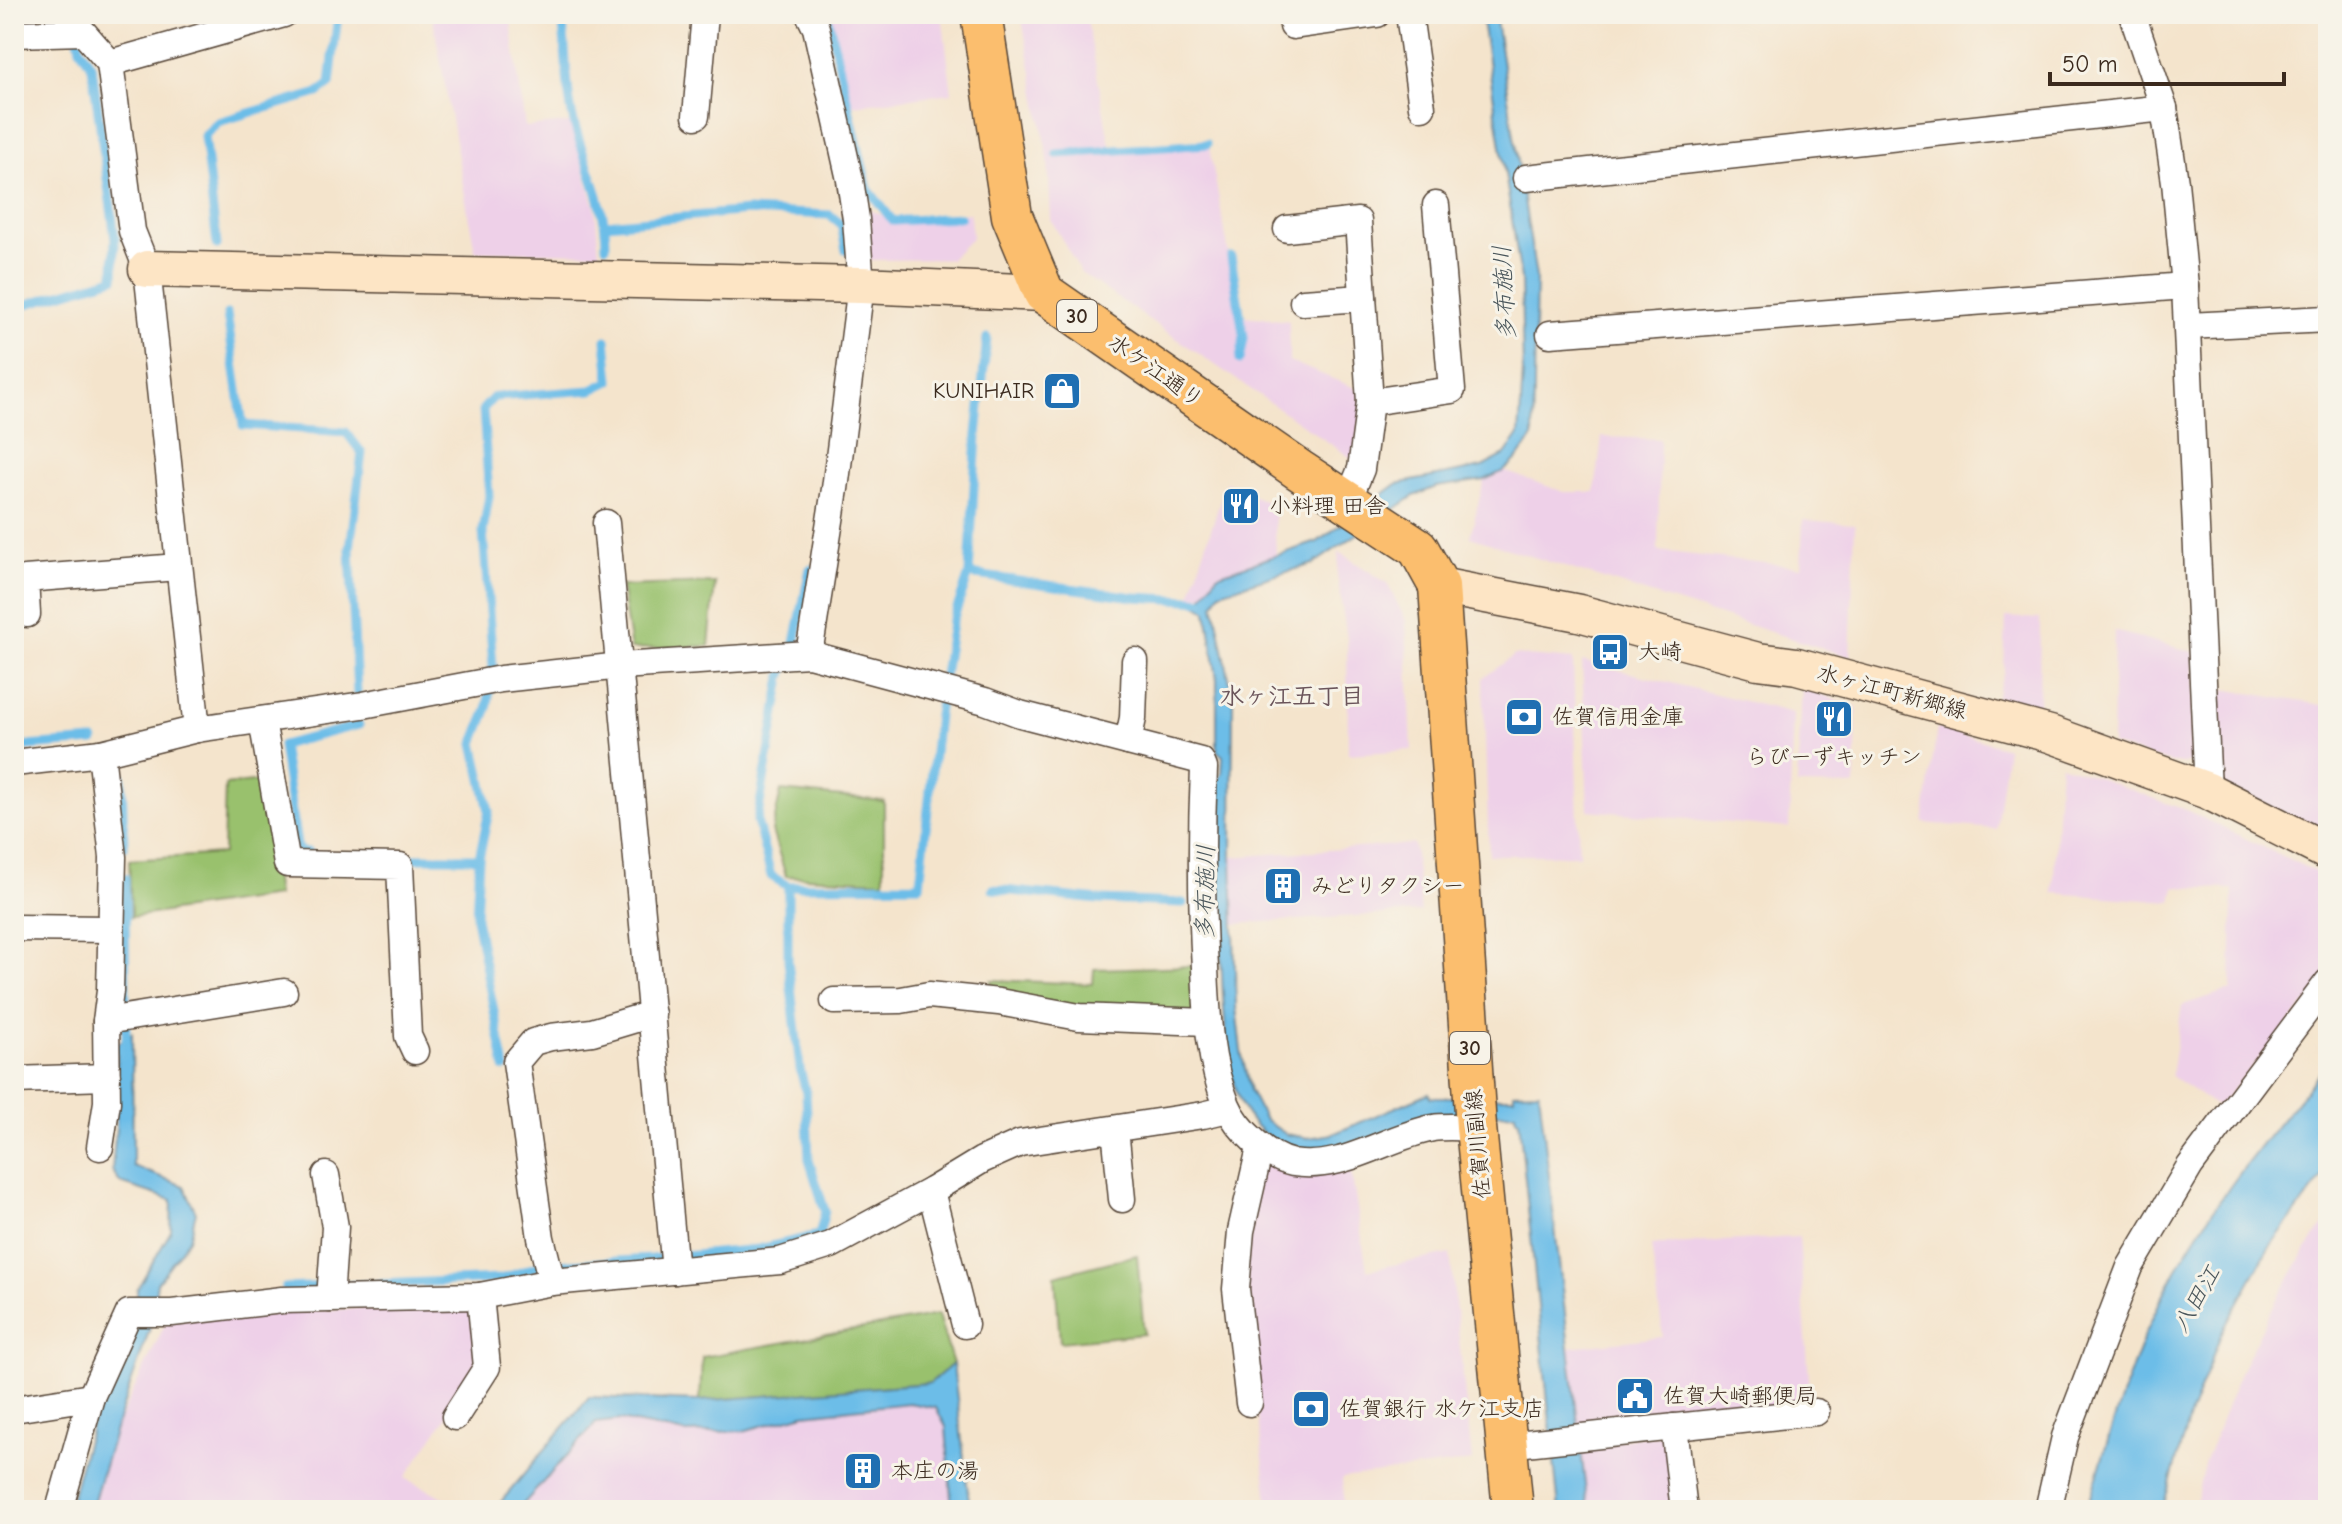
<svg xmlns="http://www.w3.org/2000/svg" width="2342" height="1524" font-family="'Comic Neue','Klee One',sans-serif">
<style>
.built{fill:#eed0e8}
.green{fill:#99c16d;stroke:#6a7646;stroke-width:2}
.water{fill:#6cbde8;stroke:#547483;stroke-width:2}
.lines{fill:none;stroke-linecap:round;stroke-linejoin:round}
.stream{stroke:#6cbde8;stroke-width:9}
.street-casing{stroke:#574638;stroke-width:29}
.secondary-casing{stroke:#574638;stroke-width:39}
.primary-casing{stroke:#574638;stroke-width:43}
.street{stroke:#fff;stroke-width:26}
.secondary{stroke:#fde5c5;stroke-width:36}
.primary{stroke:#fbbe6e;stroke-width:40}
.labels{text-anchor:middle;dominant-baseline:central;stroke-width:6;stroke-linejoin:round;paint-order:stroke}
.shield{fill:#f7f3e8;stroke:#73665b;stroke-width:2}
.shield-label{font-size:20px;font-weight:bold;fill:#3b2a1e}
.street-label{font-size:22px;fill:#3b2a1e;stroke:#f7f3e8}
.poi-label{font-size:22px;fill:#3b2a1e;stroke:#f7f3e8;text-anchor:start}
.water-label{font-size:24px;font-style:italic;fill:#4a565b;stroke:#f7f3e8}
.neighbourhood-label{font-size:24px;font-weight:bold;fill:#6b555b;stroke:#f7f3e8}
</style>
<rect width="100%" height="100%" fill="#f7f3e8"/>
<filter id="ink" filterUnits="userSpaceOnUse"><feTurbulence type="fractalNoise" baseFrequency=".0125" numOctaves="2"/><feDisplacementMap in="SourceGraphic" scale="16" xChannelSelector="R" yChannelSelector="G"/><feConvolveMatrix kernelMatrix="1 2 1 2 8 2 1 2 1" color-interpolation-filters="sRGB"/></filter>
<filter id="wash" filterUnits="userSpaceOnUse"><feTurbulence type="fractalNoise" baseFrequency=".006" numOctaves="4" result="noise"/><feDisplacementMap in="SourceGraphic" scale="32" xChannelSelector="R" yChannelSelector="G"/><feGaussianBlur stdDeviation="1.8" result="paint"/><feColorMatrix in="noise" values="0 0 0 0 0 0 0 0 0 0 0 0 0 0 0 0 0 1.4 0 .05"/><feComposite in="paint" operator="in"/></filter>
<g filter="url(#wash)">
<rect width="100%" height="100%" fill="#f4e4cc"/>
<g class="built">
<path d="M432 14H510L525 127 570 123 595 207 599 253 475 251Z"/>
<path d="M824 14H942L952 93 847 106Z"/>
<path d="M1021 14H1086L1110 146 1208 141 1227 243 1236 315 1289 321V361L1365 392 1354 460 1081 273 1051 220 1048 158Z"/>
<path d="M868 209 895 221 970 213 972 238 950 259 867 260Z"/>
<path d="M1602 437 1660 439 1658 551 1801 567 1803 520 1855 524 1850 657 1470 537 1484 480 1504 471 1564 492H1595Z"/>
<path d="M1226 482 1274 506 1276 556 1217 575 1203 595 1190 596Z"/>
<path d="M1339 552 1387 583 1406 621 1412 750 1348 754 1347 638 1337 575Z"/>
<path d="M2006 617 2040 619 2039 715 1994 704 2004 671Z"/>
<path d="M2114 631 2194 652V763H2171L2112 745Z"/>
<path d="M1515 655 1573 660 1579 855H1489L1483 678Z"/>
<path d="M1582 661 1793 713 1789 828 1588 810Z"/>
<path d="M2211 687 2328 706V839L2216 782Z"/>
<path d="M1802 688 1857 707 1855 786 1797 785Z"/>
<path d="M1937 728 2007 748 1996 829 1924 823Z"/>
<path d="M2060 764 2188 811 2328 878V977L2218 1107 2171 1076 2182 1005 2231 990 2233 889 2175 887 2172 902 2053 893Z"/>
<path d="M1414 844 1421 912 1233 924 1232 857Z"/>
<path d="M1261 1156 1350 1164 1367 1270 1450 1254 1472 1461 1342 1478 1344 1510H1269L1243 1291Z"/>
<path d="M2328 1220V1510H2194L2205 1461 2242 1368 2276 1301 2314 1237Z"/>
<path d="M1799 1237 1811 1408 1579 1431 1569 1347 1663 1337 1651 1245Z"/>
<path d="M474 1301 480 1368 405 1478 469 1510H91L115 1429 167 1320Z"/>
<path d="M909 1403 936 1408 946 1427 952 1510H518L596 1423 620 1420 685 1433 743 1431 804 1414Z"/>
<path d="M1669 1434 1676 1510H1588L1580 1444Z"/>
</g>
<g class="green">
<path d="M715 583 709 646 631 649 621 586Z"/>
<path d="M262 781 277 896 131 917 129 860 223 854 225 785Z"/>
<path d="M781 791 884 801V881L786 876 772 831Z"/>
<path d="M1194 966 1196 1014 1077 1009 991 995V980L1093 984 1094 969Z"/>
<path d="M1137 1255 1144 1334 1060 1342 1055 1276Z"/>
<path d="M938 1315 953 1364 930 1383 700 1401 702 1357Z"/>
</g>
<g class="water">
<path d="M1481 14H1495L1536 277 1533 437 1519 457 1504 471 1484 480 1436 487 1414 496 1313 564 1220 592 1214 604 1233 698 1232 857 1236 1007 1241 1051 1250 1091 1265 1120 1286 1134 1308 1138 1333 1134 1429 1093 1430 1097H1514V1092L1539 1091 1588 1510H1559L1519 1120 1516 1119 1515 1113 1430 1114V1118C1400 1128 1330 1158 1300 1152 1277 1148 1251 1126 1241 1104 1226 1071 1226 1031 1223 995 1219 924 1218 853 1217 781L1222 774 1223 756 1217 751V679L1207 611 1198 604 1217 575 1317 542 1397 484 1482 467 1505 455 1519 435 1523 372 1521 279Z"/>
<path d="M132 1033 133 1166 184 1186 196 1212 189 1239 157 1283 150 1328 115 1429 91 1510H68L98 1400 137 1321V1289L171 1231 172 1200 120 1183 112 1170 116 1128 117 1044Z"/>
<path d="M2328 1063V1170L2268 1249 2222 1332 2191 1411 2162 1510H2087C2109 1436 2130 1361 2165 1291 2207 1208 2269 1135 2328 1063Z"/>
<path d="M953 1364 970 1510H952L946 1427 936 1408 909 1403 804 1414 743 1431 685 1433 620 1420 596 1423 518 1510H494L589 1397 700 1401 930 1383Z"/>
</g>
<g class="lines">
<g class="stream">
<path d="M562 14C566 46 566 96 575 126 586 167 606 202 606 246"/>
<path d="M827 14 868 189 893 221 960 217"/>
<path d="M1057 154 1207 144"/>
<path d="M606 224 747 211 830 215 841 224 846 250"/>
<path d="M217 245 204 136 218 122 318 93 330 84 337 23"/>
<path d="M1231 257 1244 338 1240 360"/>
<path d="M14 308 114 278 115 238 92 67 80 48 73 14"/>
<path d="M227 314 243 425 346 432 362 453 350 549 357 692"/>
<path d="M810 569 795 643 782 677 757 821 771 876 788 886 920 885 938 715 952 623 969 574 977 435 987 338"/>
<path d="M969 574 1134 597 1206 601"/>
<path d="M14 747 94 741"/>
<path d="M113 752 122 778 124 847"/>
<path d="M308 852H298L282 745 359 725"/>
<path d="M398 858H479"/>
<path d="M125 878 126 1047"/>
<path d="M993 889 1099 900 1183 903"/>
<path d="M505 1068 476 918 479 858 489 811 474 743 487 710 493 666 483 531 489 496 483 409 494 397 592 390 610 381 606 340"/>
<path d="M285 1288 501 1279 538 1266 652 1259 759 1249 819 1235 825 1211 809 1160 806 1092 800 1069 788 960V886"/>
</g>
</g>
</g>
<g filter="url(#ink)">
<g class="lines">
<defs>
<g id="street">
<path d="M809 14 816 28 850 180 856 219 861 285 835 489 809 654"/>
<path d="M1292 14 1293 26 1377 14"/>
<path d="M1409 14 1422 107"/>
<path d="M2132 14 2164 108 2175 182 2185 286 2208 791"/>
<path d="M14 34 83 32 110 63 132 231 147 269 197 729"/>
<path d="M110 63 284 14"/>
<path d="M696 116 705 14"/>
<path d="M1526 178 2164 108"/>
<path d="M1287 229 1358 221 1370 402"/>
<path d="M1303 302 1363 298"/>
<path d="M2188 326 2328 319"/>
<path d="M1550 334 2185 286"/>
<path d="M1347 503 1361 469 1370 402 1452 390 1436 205"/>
<path d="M606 523 675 1271"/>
<path d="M27 614 25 579 178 567"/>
<path d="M262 720 287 864 400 866 408 1036 415 1051"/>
<path d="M1128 742 1133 718 1135 661"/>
<path d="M14 763 101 753 197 729 363 705 501 679 621 666 809 654 985 701 1020 714 1201 761 1204 768C1201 835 1201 901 1205 968 1207 1014 1209 1063 1227 1105 1237 1129 1268 1158 1293 1163 1343 1171 1386 1137 1433 1128 1447 1126 1462 1128 1476 1127"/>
<path d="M14 928 111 929"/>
<path d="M834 1001 901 1000 929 995 999 1002 1079 1017 1207 1022"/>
<path d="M106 1021 284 992"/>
<path d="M14 1080 107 1077"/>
<path d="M1115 1129 1122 1199"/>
<path d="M100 1147 107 1102 106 1021 110 991 113 857 101 753"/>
<path d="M326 1175 335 1227 330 1299"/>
<path d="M931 1191 965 1325"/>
<path d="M552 1282 541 1238 516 1062 533 1042 551 1037 592 1032 652 1014"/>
<path d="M1249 1403 1236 1289 1241 1231 1260 1148"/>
<path d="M14 1409 91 1397"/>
<path d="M455 1417 487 1367 480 1296"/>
<path d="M1674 1427 1684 1510"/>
<path d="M1507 1445 1816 1412"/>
<path d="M59 1510 91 1397 129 1313H172L282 1300 480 1296 552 1282 780 1261 831 1245 931 1191 982 1160 1020 1143 1203 1115 1228 1109"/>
<path d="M2048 1510 2065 1437 2130 1267 2190 1166 2328 982"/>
</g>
<g id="secondary">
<path d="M147 269 861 285 1044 293"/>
<path d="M1439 586 1579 613 1758 661 1797 666 2050 734 2208 791 2328 852"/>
</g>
<path id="primary" d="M981 14 1012 216 1044 293 1299 470 1418 548 1439 586 1476 1127 1513 1510"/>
</defs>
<use href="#street" class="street-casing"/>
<use href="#secondary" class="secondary-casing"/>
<use href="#primary" class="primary-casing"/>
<use href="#street" class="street"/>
<use href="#secondary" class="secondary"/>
<use href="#primary" class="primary"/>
</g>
</g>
<defs>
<symbol id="shop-square" viewBox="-11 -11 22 22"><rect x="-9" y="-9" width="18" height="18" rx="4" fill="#1f6fb2" stroke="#f7f3e8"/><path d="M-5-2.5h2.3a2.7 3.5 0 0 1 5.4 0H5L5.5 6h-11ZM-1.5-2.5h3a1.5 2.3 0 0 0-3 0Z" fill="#fff"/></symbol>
<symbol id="restaurant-square" viewBox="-11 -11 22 22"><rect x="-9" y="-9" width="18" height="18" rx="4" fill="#1f6fb2" stroke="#f7f3e8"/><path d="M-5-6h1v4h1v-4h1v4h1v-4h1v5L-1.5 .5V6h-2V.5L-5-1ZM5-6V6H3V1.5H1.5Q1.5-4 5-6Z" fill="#fff"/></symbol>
<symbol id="bus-square" viewBox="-11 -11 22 22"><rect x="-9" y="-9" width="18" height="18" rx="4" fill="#1f6fb2" stroke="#f7f3e8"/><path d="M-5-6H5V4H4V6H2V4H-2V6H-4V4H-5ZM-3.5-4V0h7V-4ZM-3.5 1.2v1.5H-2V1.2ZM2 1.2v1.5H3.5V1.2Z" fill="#fff"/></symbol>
<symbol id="bank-square" viewBox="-11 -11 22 22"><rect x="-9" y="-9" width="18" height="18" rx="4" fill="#1f6fb2" stroke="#f7f3e8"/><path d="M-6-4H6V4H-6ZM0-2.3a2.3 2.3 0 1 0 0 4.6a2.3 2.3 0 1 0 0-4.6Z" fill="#fff"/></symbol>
<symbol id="building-square" viewBox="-11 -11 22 22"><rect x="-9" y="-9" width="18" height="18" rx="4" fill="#1f6fb2" stroke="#f7f3e8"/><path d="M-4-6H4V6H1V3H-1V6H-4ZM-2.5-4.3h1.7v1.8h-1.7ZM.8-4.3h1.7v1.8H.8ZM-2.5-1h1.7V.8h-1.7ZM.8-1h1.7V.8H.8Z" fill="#fff"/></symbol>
<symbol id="civic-square" viewBox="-11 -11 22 22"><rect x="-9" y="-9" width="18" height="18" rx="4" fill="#1f6fb2" stroke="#f7f3e8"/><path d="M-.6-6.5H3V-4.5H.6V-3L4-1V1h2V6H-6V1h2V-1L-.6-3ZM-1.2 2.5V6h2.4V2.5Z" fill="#fff"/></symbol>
</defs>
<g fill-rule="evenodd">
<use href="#shop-square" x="1040" y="369" width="44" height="44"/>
<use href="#restaurant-square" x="1219" y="484" width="44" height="44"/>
<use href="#bus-square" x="1588" y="630" width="44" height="44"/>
<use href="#bank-square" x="1502" y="695" width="44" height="44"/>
<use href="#restaurant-square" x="1812" y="697" width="44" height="44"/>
<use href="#building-square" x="1261" y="864" width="44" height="44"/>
<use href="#civic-square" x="1613" y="1374" width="44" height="44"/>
<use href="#bank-square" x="1289" y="1387" width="44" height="44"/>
<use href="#building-square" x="841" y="1449" width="44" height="44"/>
</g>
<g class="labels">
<g class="shield">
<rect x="1057" y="300" width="40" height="32" rx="6"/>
<rect x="1450" y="1032" width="40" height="32" rx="6"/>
</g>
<g class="shield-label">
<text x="1077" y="316">30</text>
<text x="1470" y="1048">30</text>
</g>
<g class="street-label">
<text transform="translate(1156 371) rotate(35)">水ケ江通り</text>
<text transform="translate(1892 692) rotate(15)">水ヶ江町新郷線</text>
<text transform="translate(1478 1144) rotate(-95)">佐賀川副線</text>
</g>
<g class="poi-label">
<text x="1034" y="391" text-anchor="end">KUNIHAIR</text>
<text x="1269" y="506">小料理 田舎</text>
<text x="1638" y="652">大崎</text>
<text x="1552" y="717">佐賀信用金庫</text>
<text x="1834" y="757" text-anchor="middle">らびーずキッチン</text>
<text x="1311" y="886">みどりタクシー</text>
<text x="1663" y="1396">佐賀大崎郵便局</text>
<text x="1339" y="1409">佐賀銀行 水ケ江支店</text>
<text x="891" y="1471">本庄の湯</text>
</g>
<g class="water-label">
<text transform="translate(1504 293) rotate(-93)">多布施川</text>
<text transform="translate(1205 892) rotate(-89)">多布施川</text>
<text transform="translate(2196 1299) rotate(-60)">八田江</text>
</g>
<g class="neighbourhood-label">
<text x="1292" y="696">水ヶ江五丁目</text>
</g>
</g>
<rect width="2342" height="1524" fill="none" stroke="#f7f3e8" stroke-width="48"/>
<path d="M2050 72v12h234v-12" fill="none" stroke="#3b2a1e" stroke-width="4"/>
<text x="2062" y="72" font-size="24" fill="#3b2a1e" stroke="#f7f3e8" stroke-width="6" paint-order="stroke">50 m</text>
</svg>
